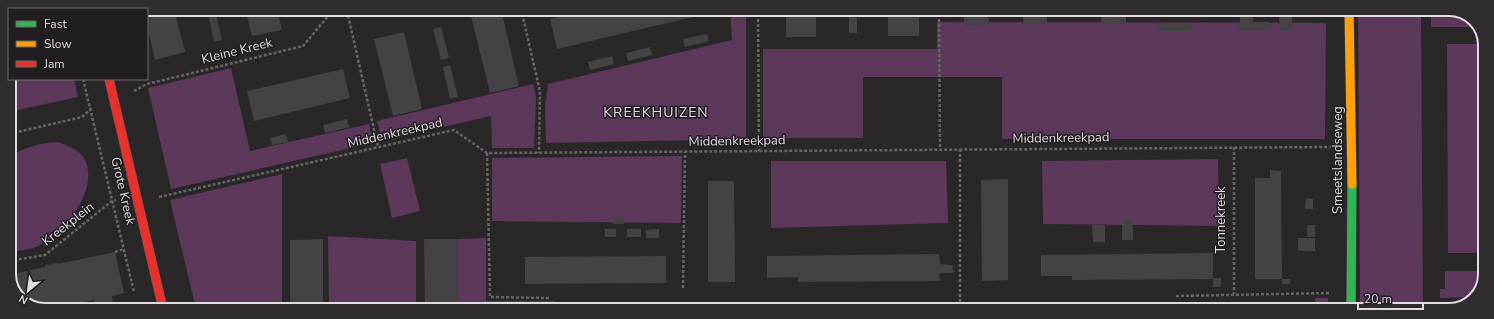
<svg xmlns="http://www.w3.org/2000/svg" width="1494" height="319" font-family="'Nunito Sans',sans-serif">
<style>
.green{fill:#5c385a}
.building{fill:#444244}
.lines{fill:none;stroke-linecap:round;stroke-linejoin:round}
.fast-casing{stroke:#484547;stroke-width:10}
.slow-casing{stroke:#484547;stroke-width:10}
.jam-casing{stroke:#484547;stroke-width:10}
.path{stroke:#666566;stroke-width:2.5;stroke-dasharray:3 2;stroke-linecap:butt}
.fast{stroke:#30b455;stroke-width:9}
.slow{stroke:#ff9f0a;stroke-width:9}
.jam{stroke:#e5322d;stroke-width:9}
.labels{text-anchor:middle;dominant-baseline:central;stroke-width:3;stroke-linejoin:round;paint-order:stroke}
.street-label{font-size:13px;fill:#dfdcdf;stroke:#211d21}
.neighbourhood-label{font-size:14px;letter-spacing:1px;fill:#dfdcdf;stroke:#211d21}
.rim{fill:none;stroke:#dfdcdf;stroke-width:2}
</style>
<rect width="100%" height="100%" fill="#2a2729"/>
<g class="green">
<path d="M730 9H746V139L546 143 545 106 548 84 732 40Z"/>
<path d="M1358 10H1421L1423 310H1360Z"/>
<path d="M1431 10C1447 10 1470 9 1479 27H1431Z"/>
<path d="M937 22 1326 23 1325 139H1002V77H863V138H763V49H937Z"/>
<path d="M1447 44H1485L1484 253H1448Z"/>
<path d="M231 68 250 151 369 124 373 143 171 189 148 88Z"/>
<path d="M14 79H74L78 97 9 112V91Z"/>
<path d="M533 84 536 97 534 148H492L491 116 382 141 377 121Z"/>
<path d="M59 142C67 146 79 149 84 158 101 189 64 234 36 247 28 250 18 251 9 251V157C25 147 40 143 59 142Z"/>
<path d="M682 156 681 223 492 221V158Z"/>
<path d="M407 158 420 211 392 218 380 164Z"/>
<path d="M1218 159 1219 226 1043 224 1042 161Z"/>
<path d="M771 161H946L948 223 771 228Z"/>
<path d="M282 174V309H196L170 200Z"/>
<path d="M328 236 416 241V310L329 309Z"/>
<path d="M486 238V301H555V310H458V239Z"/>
<path d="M1445 271H1484V281L1475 297 1440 298V289H1445Z"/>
<rect x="1315" y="298" width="13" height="12"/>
</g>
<g class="building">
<path d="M147 9H174L185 52 155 60 147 25Z"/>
<path d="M215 9 222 40 214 42 207 10Z"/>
<path d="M245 9H277L282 30 252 36Z"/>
<path d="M501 9 519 86 490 93 471 16Z"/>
<path d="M592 9H722V10L557 49 550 19Z"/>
<rect x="786" y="9" width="30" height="28"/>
<rect x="849" y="9" width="8" height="24"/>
<rect x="888" y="9" width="31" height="27"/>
<path d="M1101 15H1126V23L1101 24Z"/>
<path d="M964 16H989V24L964 25Z"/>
<rect x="1023" y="16" width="24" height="8"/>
<path d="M1253 16V22H1270V30L1237 31V23L1240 22V17Z"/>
<path d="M1279 17H1292V30L1280 31Z"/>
<rect x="1159" y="23" width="32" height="8"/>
<path d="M441 27 449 58 441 60 433 29Z"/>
<path d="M404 32 422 109 393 116 374 39Z"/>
<path d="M707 34 709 41 685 47 683 39Z"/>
<path d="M650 47 652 55 628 61 626 53Z"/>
<path d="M612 56 614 64 590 70 588 62Z"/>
<path d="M450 65 458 97 450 99 443 67Z"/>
<path d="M343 69 350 98 254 121 247 91Z"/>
<path d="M347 119 349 127 325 133 323 125Z"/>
<path d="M286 134 288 142 272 145 270 138Z"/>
<path d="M1270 170 1281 171 1282 279H1255V178H1270Z"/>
<path d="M1008 179V280L982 281 981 180Z"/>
<path d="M708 181H734L735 282H708Z"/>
<path d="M1306 198 1313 199V209H1305Z"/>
<path d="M613 217H623L624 224H613Z"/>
<rect x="1122" y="220" width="11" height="20"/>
<path d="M1092 225H1105V242H1093Z"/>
<rect x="1307" y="225" width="8" height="12"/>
<path d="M1221 227H1227V233L1221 234Z"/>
<rect x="605" y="229" width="11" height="8"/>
<rect x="627" y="229" width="14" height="8"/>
<path d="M659 229V238H646V230Z"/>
<rect x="1298" y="238" width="17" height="13"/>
<path d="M323 239V309H290V240Z"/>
<path d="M424 239H458V310H425Z"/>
<path d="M115 252 124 293 112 296 114 309H96L94 300 52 309H38L19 299 9 279V275L45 267V265L58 263V264Z"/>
<path d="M1213 253V278H1221V287H1213V279L1072 280V276H1041V255Z"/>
<path d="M939 254 940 264 953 265V273H939L940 281 798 282V277L767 278V256Z"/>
<path d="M666 256V283L525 284V257Z"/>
<rect x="1282" y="279" width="8" height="5"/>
</g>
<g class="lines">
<defs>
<g id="fast">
<path d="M568 310H720"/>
<path d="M1351 310 1352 184"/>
</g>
<g id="slow">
<path d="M1349 10 1352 184"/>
<path d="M720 310H889"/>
<path d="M1043 310H1160"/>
</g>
<path id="jam" d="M109 79 163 309"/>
</defs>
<use href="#fast" class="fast-casing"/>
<use href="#slow" class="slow-casing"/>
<use href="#jam" class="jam-casing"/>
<g class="path">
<path d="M327 9 329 15"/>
<path d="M521 9 540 91 539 153"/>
<path d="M758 9 759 151"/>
<path d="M939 9 940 149"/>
<path d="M347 11 378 147"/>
<path d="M83 79 134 292"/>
<path d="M134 91 147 84 303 46 329 15 355 9"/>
<path d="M9 134 82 117 93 107"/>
<path d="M1234 147V294"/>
<path d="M960 149V310"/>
<path d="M487 153 490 297 551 298"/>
<path d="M159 197 454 130 487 153 1331 147"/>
<path d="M115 252 124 249"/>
<path d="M9 261 45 255 112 201 116 200"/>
<path d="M683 288 685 152"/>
<path d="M1176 296 1329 293"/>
</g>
<use href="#fast" class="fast"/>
<use href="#slow" class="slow"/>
<use href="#jam" class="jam"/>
</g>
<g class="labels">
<g class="street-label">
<text transform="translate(237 51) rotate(-14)">Kleine Kreek</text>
<text transform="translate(395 133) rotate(-13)">Middenkreekpad</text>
<text transform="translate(1061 138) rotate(-1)">Middenkreekpad</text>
<text transform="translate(737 141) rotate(-1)">Middenkreekpad</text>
<text transform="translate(1338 160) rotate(-90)">Smeetslandseweg</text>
<text transform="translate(123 191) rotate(77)">Grote Kreek</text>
<text transform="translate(1221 220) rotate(-90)">Tonnekreek</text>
<text transform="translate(68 224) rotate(-38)">Kreekplein</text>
</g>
<g class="neighbourhood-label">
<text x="656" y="112">KREEKHUIZEN</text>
</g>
</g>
<path d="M0 0H1494V319H0ZM45 16H1449A29 29 0 0 1 1478 45V274A29 29 0 0 1 1449 303H45A29 29 0 0 1 16 274V45A29 29 0 0 1 45 16Z" fill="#302c30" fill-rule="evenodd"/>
<path class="rim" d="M45 16H1449A29 29 0 0 1 1478 45V274A29 29 0 0 1 1449 303H45A29 29 0 0 1 16 274V45A29 29 0 0 1 45 16Z"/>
<rect x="8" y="8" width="140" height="72" fill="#211d21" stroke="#6d696d"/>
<rect x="16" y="21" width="20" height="6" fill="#30b455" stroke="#6d696d"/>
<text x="44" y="28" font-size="12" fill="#dfdcdf">Fast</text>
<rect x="16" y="41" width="20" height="6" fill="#ff9f0a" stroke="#6d696d"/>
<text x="44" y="48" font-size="12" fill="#dfdcdf">Slow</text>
<rect x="16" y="61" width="20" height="6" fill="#e5322d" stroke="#6d696d"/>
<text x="44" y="68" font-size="12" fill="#dfdcdf">Jam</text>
<g transform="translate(28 291) rotate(209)" stroke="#211d21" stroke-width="3" paint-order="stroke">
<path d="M0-3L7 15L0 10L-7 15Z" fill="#dfdcdf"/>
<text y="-6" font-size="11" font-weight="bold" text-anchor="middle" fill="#dfdcdf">N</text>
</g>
<path d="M1358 303v6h65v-6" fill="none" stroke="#dfdcdf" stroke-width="2"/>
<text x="1364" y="303" font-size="12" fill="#dfdcdf" stroke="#211d21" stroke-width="3" paint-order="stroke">20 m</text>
</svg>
